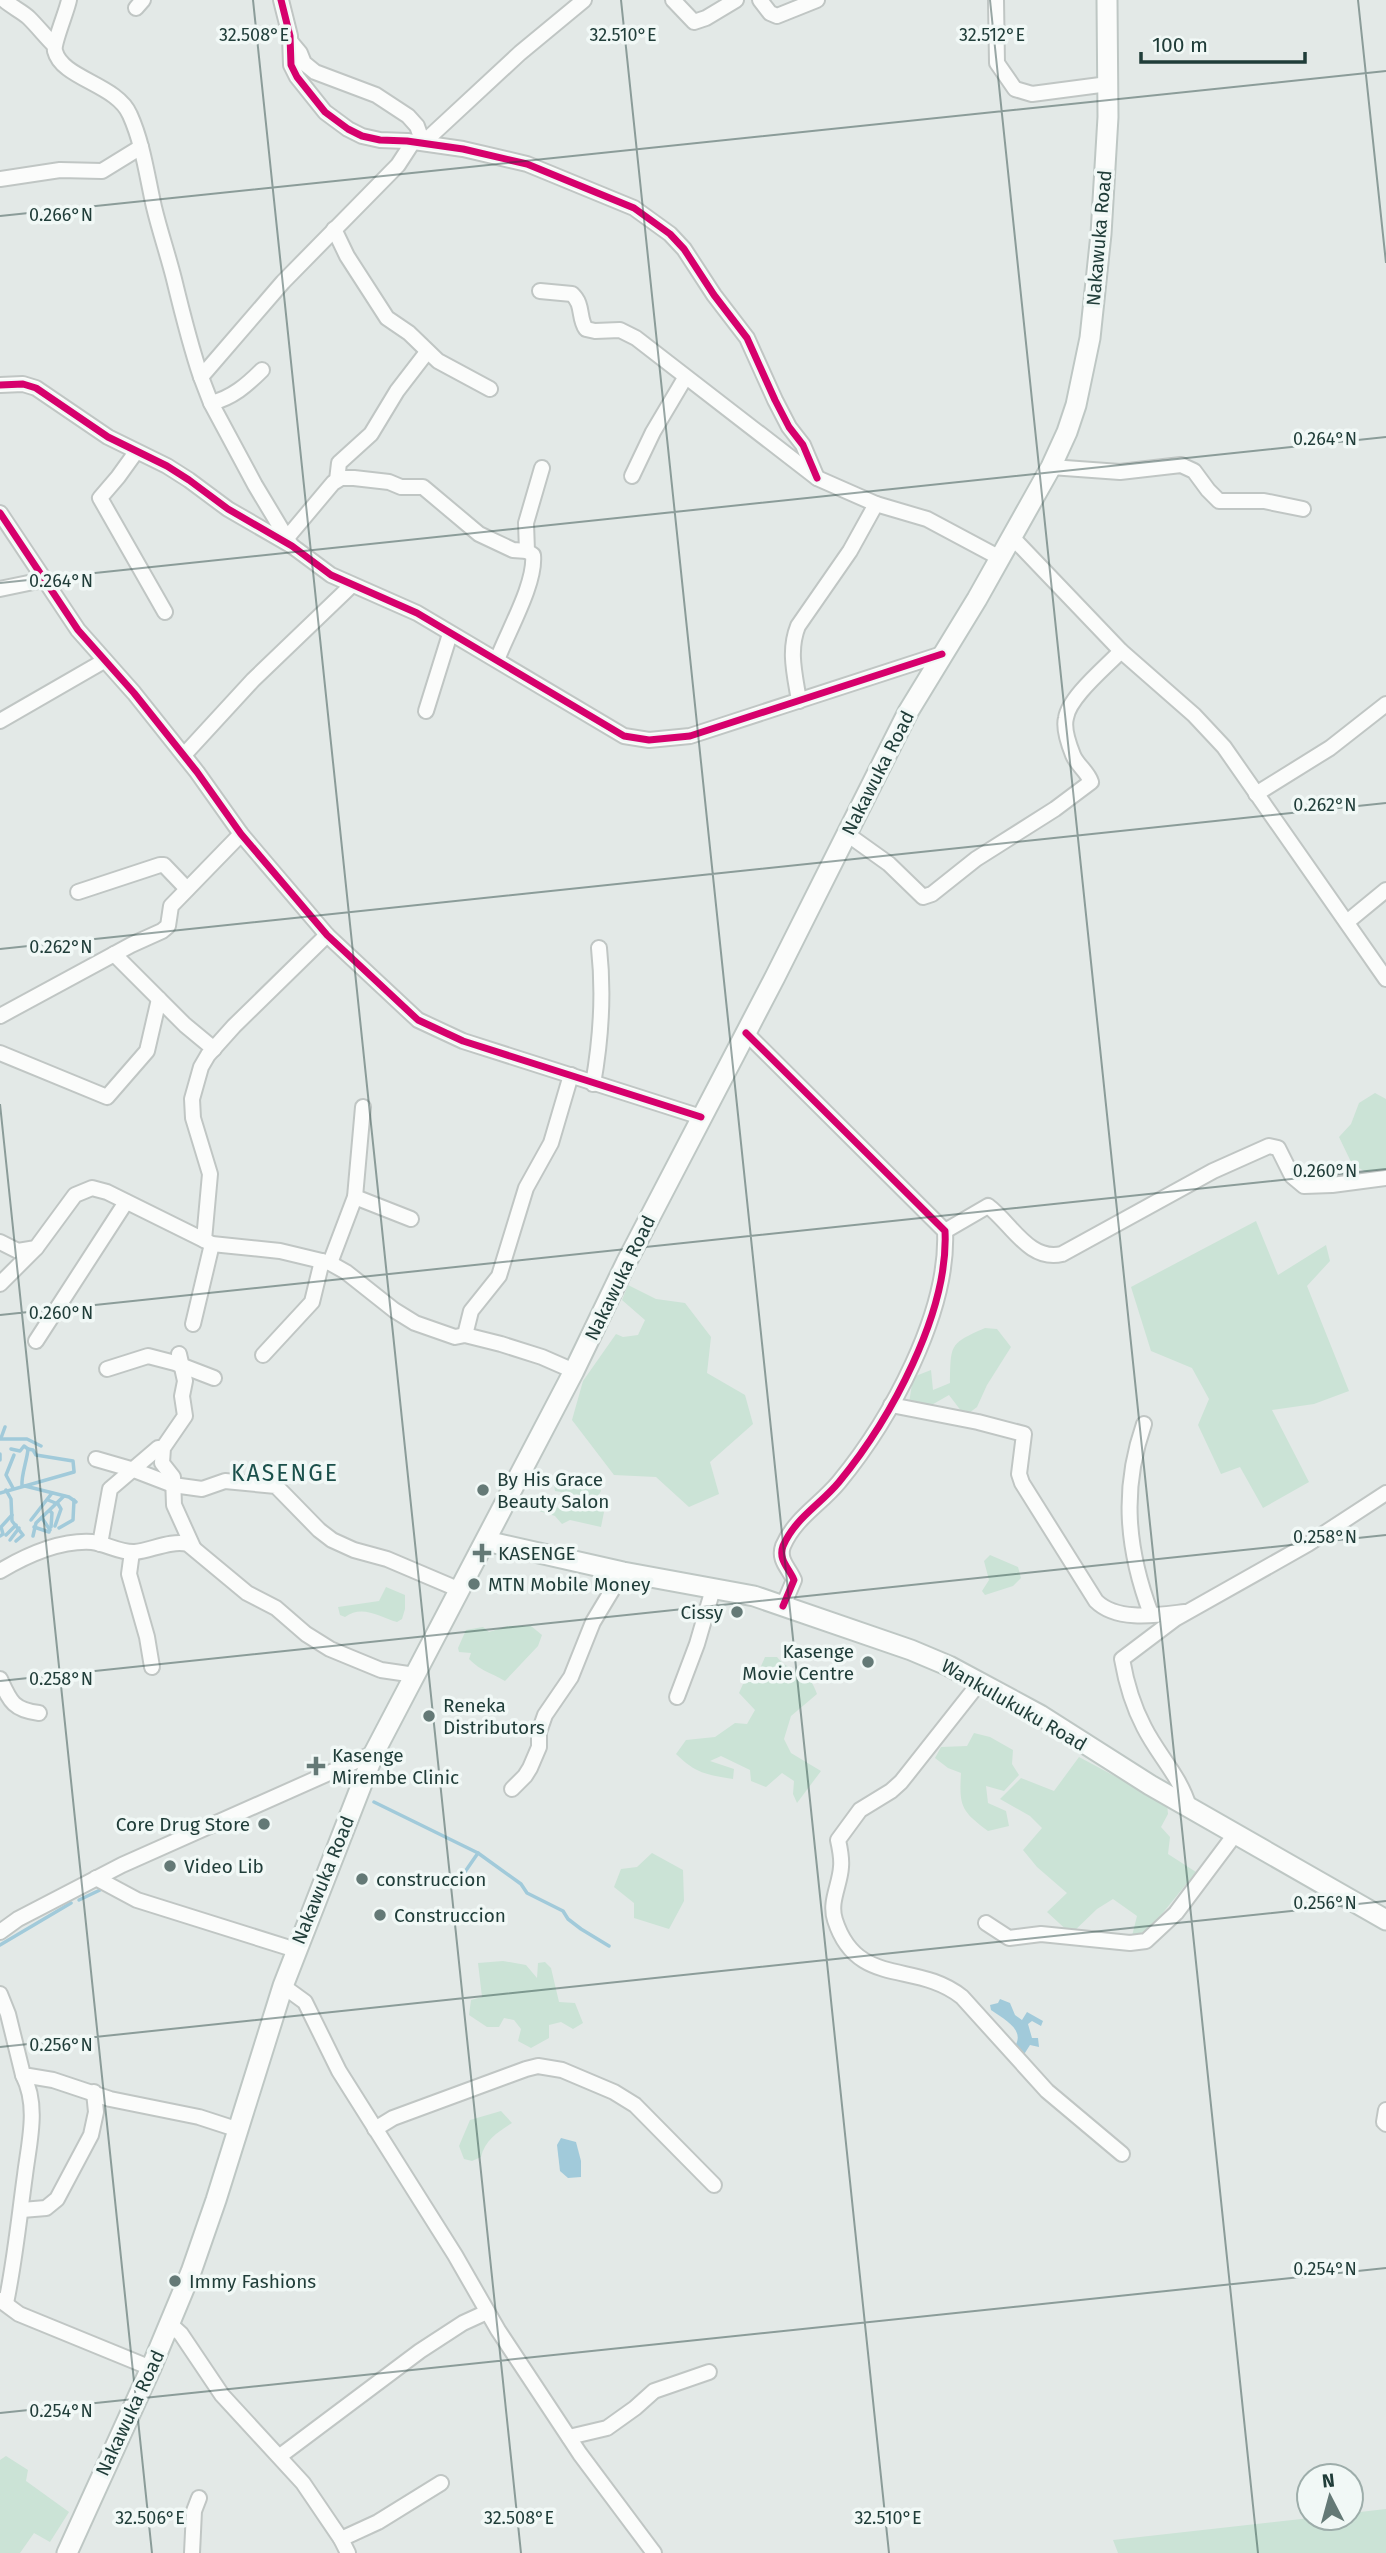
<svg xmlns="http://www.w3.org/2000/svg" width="1386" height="2553" font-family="'Fira Sans',sans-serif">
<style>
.green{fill:#cbe3d6}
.water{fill:#a1cada}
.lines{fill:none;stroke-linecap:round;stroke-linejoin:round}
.stream{stroke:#a1cada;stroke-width:3.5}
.minor-casing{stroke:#c0c6c4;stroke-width:18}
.secondary-casing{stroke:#bec7c4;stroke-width:23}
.minor{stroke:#fbfcfb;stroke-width:14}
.secondary{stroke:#fbfcfb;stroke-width:19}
.cycleway-casing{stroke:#f1f8f6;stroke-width:11}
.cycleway{stroke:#d6006c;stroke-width:7}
.ticks{fill:none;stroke:#203d39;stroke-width:2;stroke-opacity:0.45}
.poi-dot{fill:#647976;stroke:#f1f8f6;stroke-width:2.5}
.labels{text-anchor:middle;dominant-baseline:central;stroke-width:7;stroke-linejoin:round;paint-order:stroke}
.street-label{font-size:19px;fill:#203d39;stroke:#f1f8f6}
.poi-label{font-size:19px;fill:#203d39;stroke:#f1f8f6;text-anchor:start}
.quarter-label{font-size:23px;letter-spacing:2px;fill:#1b504b;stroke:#f1f8f6}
.ticks-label{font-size:18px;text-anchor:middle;fill:#203d39;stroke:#f1f8f6;stroke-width:7;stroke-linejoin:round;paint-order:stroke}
</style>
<rect width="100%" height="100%" fill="#e3e9e7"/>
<g class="green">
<path d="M1375 1093 1386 1099V1173L1371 1175 1352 1164 1339 1137 1351 1124 1359 1103Z"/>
<path d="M1256 1221 1278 1275 1326 1245 1330 1261 1307 1286 1349 1391 1314 1404 1272 1410 1309 1482 1263 1508 1240 1467 1221 1474 1198 1425 1209 1399 1192 1368 1151 1351 1131 1287Z"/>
<path d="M628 1285 656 1299 685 1303 711 1337 707 1373 745 1395 753 1424 710 1462 719 1494 689 1507 656 1477 614 1475 572 1420 583 1381 616 1334 623 1337 638 1335 645 1320 622 1300Z"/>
<path d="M985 1328 997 1329 1011 1347 987 1385 977 1407 965 1416 949 1395 928 1407 909 1403 913 1377 931 1370 933 1390 950 1383C951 1344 949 1344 985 1328Z"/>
<path d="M564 1477 576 1482 595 1477 601 1491 594 1503 604 1512 601 1527 570 1520 562 1524 555 1516 536 1510 542 1502 559 1508 569 1501 567 1493 555 1491 554 1485 561 1484Z"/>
<path d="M990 1555 1018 1567 1021 1578 1013 1586 985 1595 982 1591 989 1580 984 1561Z"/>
<path d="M386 1587 405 1595V1609L402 1619 397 1622C380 1617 362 1604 345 1617L340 1615 338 1607 379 1601Z"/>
<path d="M508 1626H531L542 1635 538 1646 505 1681C490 1672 482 1672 469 1659L471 1653 459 1652 458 1648 466 1630 483 1627 489 1632Z"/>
<path d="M765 1657H777C792 1676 808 1666 817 1694L791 1716 784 1739 791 1753 821 1771 797 1803 793 1794 794 1781 782 1773 766 1787 751 1781 750 1770 721 1756 710 1761 734 1769 733 1779C707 1775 695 1773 676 1754L686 1740 715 1737 735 1723 747 1724 755 1710 739 1693 743 1684 755 1680Z"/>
<path d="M974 1733 990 1737 1013 1750 1012 1764 1019 1775 1004 1791 986 1786 988 1803 1006 1811 1009 1826 988 1831C961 1811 959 1806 961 1773L948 1768 935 1758 941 1747 967 1746Z"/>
<path d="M1079 1757 1167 1804 1168 1814 1161 1827 1170 1837 1168 1854 1196 1872 1153 1925 1131 1940 1137 1916 1113 1899 1097 1909 1071 1934 1047 1912 1067 1893 1037 1867 1023 1850 1042 1828 1030 1816 1000 1799 1021 1778 1054 1791Z"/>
<path d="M652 1853 683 1870 684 1901 669 1929 634 1918V1903L614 1887 621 1869 637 1867Z"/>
<path d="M503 1961 526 1965 537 1978 538 1963 545 1962 551 1968 559 2002 575 2003 583 2023 573 2029 561 2022 549 2025V2038L531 2048 518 2041 521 2029 514 2020 504 2018 499 2027H487L469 2015 471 2000 482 1997 478 1963Z"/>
<path d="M501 2111 512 2123C498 2132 485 2140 481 2157L472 2161 464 2159 459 2146 470 2120Z"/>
<path d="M6 2456 28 2470 26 2481 69 2512 50 2542 34 2533 20 2553H0V2460Z"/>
<path d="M1386 2509V2553H1118L1113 2540 1310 2518H1351V2513Z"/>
</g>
<g class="water">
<path d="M1000 1999 1010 2003 1015 2015 1022 2020 1027 2012 1043 2021 1041 2026 1032 2021 1028 2024 1032 2038H1038L1039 2047 1030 2045 1023 2056 1011 2051C1029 2032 1007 2021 991 2010L990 2005 998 2003Z"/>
<path d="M561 2138 576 2142 581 2161V2177L568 2178 560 2171 557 2145Z"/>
</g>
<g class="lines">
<g class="stream">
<path d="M1 1438 5 1427"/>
<path d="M0 1439H27L41 1446"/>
<path d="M11 1449 20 1451 24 1446 28 1449"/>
<path d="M0 1454V1460"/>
<path d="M22 1486C21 1475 27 1461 28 1449L33 1450 36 1455 73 1461 74 1471"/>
<path d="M25 1486 69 1497 76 1502"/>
<path d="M13 1488 6 1475 14 1455"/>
<path d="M6 1490 11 1499 12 1521 23 1535 16 1541"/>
<path d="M0 1493 74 1472"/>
<path d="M48 1500 58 1504 61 1509 55 1526"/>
<path d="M50 1511 52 1513 51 1527"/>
<path d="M42 1518 50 1530"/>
<path d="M31 1520 52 1493"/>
<path d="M34 1527 49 1532"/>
<path d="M59 1528 73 1520 74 1500"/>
<path d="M6 1535 16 1525"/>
<path d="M0 1536 3 1534 1 1527 12 1515"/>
<path d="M33 1536 36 1523 64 1496"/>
<path d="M10 1540 19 1528"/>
<path d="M374 1802 478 1853 521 1884 527 1893 563 1911 568 1919 581 1929 609 1946"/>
<path d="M460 1879 478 1853"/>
<path d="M79 1900 100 1890"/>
<path d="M0 1945 71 1903"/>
</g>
<defs>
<g id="minor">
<path d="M4 0C12 7 23 12 29 18 38 27 45 36 54 45"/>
<path d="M69 0C67 11 53 43 55 51 62 79 117 84 130 115 143 144 147 176 154 207 160 232 168 255 174 279 182 312 190 345 201 377"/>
<path d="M281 0 290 36 291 65 297 77 325 112 348 129 362 136 380 140 407 141 463 149 527 164 634 208 670 234 684 249 714 295 747 338 775 400 789 427 803 445 817 478"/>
<path d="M673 0 694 22 706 18 736 0"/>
<path d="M760 0 770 13 777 16 817 0"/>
<path d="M996 0 997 63 1015 89 1032 94 1108 84"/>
<path d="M136 8 143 0"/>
<path d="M290 41 300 53 304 63 315 72 376 95 408 116 417 126 423 143 520 53 584 0"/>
<path d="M0 179 60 170 102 171 141 147"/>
<path d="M334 229 347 256 387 318 409 333 438 361 490 389"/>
<path d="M540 291 572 294C584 305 578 318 586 329L595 331 620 330 636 338 817 478 876 504 927 519 1000 558"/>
<path d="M0 385 23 384 36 388 108 437 167 466 189 480 228 509 292 546 331 575 417 613 624 736 649 740 690 736 942 654"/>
<path d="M211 403C232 398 247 385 262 370"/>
<path d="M136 452 118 477 100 498 165 612"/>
<path d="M1051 467 1120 472 1181 465 1194 471 1208 490 1219 501H1264L1303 509"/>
<path d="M632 476 653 432 685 378"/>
<path d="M337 480 339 463 371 434 397 391 427 352"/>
<path d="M0 513 78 630 134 693 197 772 241 834 327 935 418 1020 463 1041 701 1117"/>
<path d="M1012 537 1121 651 1194 715 1224 747 1386 979"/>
<path d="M286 539 333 483 341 478H354L389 482 401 487H423L479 534 513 550 527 551"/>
<path d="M291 545 255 485 211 403 201 377 283 282 398 165 411 145 407 141"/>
<path d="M0 589 43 580"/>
<path d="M497 660C508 631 536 583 533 555L527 551 526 523 542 468"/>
<path d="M799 701C795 675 788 651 798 626L850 551 876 504"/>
<path d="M426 711 450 634"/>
<path d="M0 721 104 661"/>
<path d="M184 755 253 680 352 585"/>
<path d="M1256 794 1330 748 1386 704"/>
<path d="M847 834 889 864 923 897 932 894 976 859 1055 809 1091 782C1088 772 1077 765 1073 755 1069 745 1063 729 1066 718 1069 697 1106 667 1121 651"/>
<path d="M78 892 160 865H164L187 889"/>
<path d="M1347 922 1386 890"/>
<path d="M114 954 185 1025 214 1049"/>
<path d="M0 1016 131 945 162 931 168 926 171 906 241 834"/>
<path d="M746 1033 945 1231C949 1313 890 1420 839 1482 820 1505 795 1518 783 1546 778 1560 789 1568 794 1580L783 1606"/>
<path d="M0 1053 107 1097 147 1051 159 999"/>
<path d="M593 1084C601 1039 604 994 599 948"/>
<path d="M355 1197 411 1219"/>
<path d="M945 1231 988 1206C1011 1223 1029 1262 1062 1254L1213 1171 1269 1146 1278 1148 1292 1176 1304 1186 1332 1185 1386 1178"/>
<path d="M204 1240 210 1174 193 1118 192 1099 201 1067 208 1055 234 1026 327 935"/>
<path d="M0 1242 18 1251 36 1248 75 1195 92 1188 107 1192 212 1244 280 1251 330 1263 346 1272 394 1310 415 1323 455 1337 465 1335 501 1344 542 1357 574 1371"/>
<path d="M330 1263 355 1197 363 1107"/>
<path d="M0 1284 36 1248"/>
<path d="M193 1324 212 1244"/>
<path d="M465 1335 471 1311 499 1276 526 1188 551 1143 571 1075"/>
<path d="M36 1341 126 1202"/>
<path d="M179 1354 185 1381 182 1396 185 1416 163 1448 162 1463 173 1477 174 1505 193 1547"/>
<path d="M263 1355 312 1302 322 1261"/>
<path d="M107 1369 148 1356 175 1363 214 1378"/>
<path d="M891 1405 978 1422 1024 1434 1019 1474 1022 1483 1096 1601C1117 1622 1158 1615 1185 1612"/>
<path d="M1144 1424C1121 1490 1127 1550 1151 1614"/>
<path d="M96 1459 134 1470 173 1485 202 1489 225 1481 276 1486 319 1530 332 1540 354 1550 387 1559 460 1590"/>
<path d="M100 1544 110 1489 158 1448"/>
<path d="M132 1552 129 1574 147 1637 152 1667"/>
<path d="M0 1571C27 1555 61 1540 92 1542 107 1544 120 1553 135 1552 152 1550 171 1540 188 1544L247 1593 276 1608 306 1634 330 1649 381 1670 415 1675"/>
<path d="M0 1679C10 1701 13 1710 39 1713"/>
<path d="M980 1682 901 1782 891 1791 860 1810 838 1840C840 1849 842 1858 841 1867 840 1885 829 1902 835 1920 857 1989 916 1960 962 1997L1047 2091 1122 2154"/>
<path d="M677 1697 697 1644 713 1589"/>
<path d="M512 1789 525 1776 530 1768 539 1747V1732L545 1715 571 1677 593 1622 623 1572"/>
<path d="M1189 1807C1180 1776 1158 1755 1144 1727 1133 1706 1126 1682 1122 1659L1175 1619 1308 1544 1386 1493"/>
<path d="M96 1878 137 1900 296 1950"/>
<path d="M986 1923 1009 1938 1041 1934 1130 1943 1146 1941 1176 1913 1236 1833"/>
<path d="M0 1932 18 1919 122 1865 374 1753"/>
<path d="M283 1986 305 2002 339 2071 455 2255 498 2330 580 2454 654 2553"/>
<path d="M0 1994 8 2014 23 2075 53 2080 110 2099 199 2117 239 2130"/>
<path d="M1386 2110 1384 2122 1386 2124"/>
<path d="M375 2129 393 2118 526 2069 538 2066 562 2070 614 2092 635 2105 714 2185"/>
<path d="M22 2210 46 2208 57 2199 91 2135 96 2112 94 2092"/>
<path d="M0 2300 19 2314 151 2368"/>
<path d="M6 2303C15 2260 19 2218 25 2175 29 2142 39 2106 23 2075"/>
<path d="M170 2324 181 2334 222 2395 303 2483 341 2539 348 2553"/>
<path d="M569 2437 607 2428 635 2408 654 2391 709 2372"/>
<path d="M280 2456 420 2351 463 2323 487 2312"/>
<path d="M341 2539 378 2522 441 2483"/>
<path d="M192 2553 194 2511 199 2498"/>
</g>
<g id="secondary">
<path d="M486 1541 623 1572 754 1596 911 1650 949 1666 1040 1715 1150 1785 1386 1920"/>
<path d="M67 2553 151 2368 191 2272 216 2200 283 1986 374 1753 574 1371 626 1263 775 977 908 712 977 599 1051 467 1067 432 1076 405 1090 338 1101 234 1108 117 1107 0"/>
</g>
</defs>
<use href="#minor" class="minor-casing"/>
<use href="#secondary" class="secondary-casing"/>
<use href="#minor" class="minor"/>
<use href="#secondary" class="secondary"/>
<defs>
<g id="cycleway">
<path d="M281 0 290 36 291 65 297 77 325 112 348 129 362 136 380 140 407 141 463 149 527 164 634 208 670 234 684 249 714 295 747 338 775 400 789 427 803 445 817 478"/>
<path d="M0 385 23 384 36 388 108 437 167 466 189 480 228 509 292 546 331 575 417 613 624 736 649 740 690 736 942 654"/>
<path d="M0 513 78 630 134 693 197 772 241 834 327 935 418 1020 463 1041 701 1117"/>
<path d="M746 1033 945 1231C949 1313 890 1420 839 1482 820 1505 795 1518 783 1546 778 1560 789 1568 794 1580L783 1606"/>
</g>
</defs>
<use href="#cycleway" class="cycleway-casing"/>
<use href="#cycleway" class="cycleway"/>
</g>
<path class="ticks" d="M253 0 521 2553M621 0 889 2553M990 0 1258 2553M1358 0 1386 263M0 216 1386 71M0 583 1386 437M0 949 1386 803M0 1104 152 2553M0 1315 1386 1169M0 1681 1386 1535M0 2047 1386 1901M0 2413 1386 2268"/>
<g class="poi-dot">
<circle cx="483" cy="1490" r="7"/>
<path d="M478.5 1542.5h7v7h7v7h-7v7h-7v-7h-7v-7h7z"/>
<circle cx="474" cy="1584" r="7"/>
<circle cx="737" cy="1612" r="7"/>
<circle cx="868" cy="1662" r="7"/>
<circle cx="429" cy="1716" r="7"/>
<path d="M312.5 1755.5h7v7h7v7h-7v7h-7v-7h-7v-7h7z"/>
<circle cx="264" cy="1824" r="7"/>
<circle cx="170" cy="1866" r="7"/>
<circle cx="362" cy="1879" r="7"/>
<circle cx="380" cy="1915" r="7"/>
<circle cx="175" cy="2281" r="7"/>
</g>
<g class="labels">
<g class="street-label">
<text transform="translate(1099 238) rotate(-85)">Nakawuka Road</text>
<text transform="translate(878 773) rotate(-63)">Nakawuka Road</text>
<text transform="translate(620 1278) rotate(-64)">Nakawuka Road</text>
<text transform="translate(1014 1705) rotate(30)">Wankulukuku Road</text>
<text transform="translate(323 1880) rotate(-68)">Nakawuka Road</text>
<text transform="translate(130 2413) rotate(-65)">Nakawuka Road</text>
</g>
<g class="poi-label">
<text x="497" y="1479">By His Grace<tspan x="497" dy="22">Beauty Salon</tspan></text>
<text x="498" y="1553">KASENGE</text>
<text x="488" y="1584">MTN Mobile Money</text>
<text x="723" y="1612" text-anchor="end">Cissy</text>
<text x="854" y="1651" text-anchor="end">Kasenge<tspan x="854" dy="22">Movie Centre</tspan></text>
<text x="443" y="1705">Reneka<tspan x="443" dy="22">Distributors</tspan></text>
<text x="332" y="1755">Kasenge<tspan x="332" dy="22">Mirembe Clinic</tspan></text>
<text x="250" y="1824" text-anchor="end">Core Drug Store</text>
<text x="184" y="1866">Video Lib</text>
<text x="376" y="1879">construccion</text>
<text x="394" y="1915">Construccion</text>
<text x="189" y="2281">Immy Fashions</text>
</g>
<g class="quarter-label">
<text x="285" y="1473">KASENGE</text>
</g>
</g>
<g class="ticks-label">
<text x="254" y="41">32.508°E</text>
<text x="623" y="41">32.510°E</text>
<text x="992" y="41">32.512°E</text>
<text x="61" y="221">0.266°N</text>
<text x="1325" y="445">0.264°N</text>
<text x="61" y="587">0.264°N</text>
<text x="1325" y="811">0.262°N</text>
<text x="61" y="953">0.262°N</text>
<text x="1325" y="1177">0.260°N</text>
<text x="61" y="1319">0.260°N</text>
<text x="1325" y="1543">0.258°N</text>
<text x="61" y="1685">0.258°N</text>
<text x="1325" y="1909">0.256°N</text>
<text x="61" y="2051">0.256°N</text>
<text x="1325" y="2275">0.254°N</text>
<text x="61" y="2417">0.254°N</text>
<text x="150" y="2524">32.506°E</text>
<text x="519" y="2524">32.508°E</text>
<text x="888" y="2524">32.510°E</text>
</g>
<g transform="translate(1330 2497) rotate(354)"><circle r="33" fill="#f1f8f6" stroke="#9dadaa" stroke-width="2"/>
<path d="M0-5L12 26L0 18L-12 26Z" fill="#647976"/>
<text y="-10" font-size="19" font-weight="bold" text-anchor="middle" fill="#203d39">N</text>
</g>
<path d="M1141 52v10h164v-10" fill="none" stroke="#203d39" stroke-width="3.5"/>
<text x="1152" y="52" font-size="21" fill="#203d39" stroke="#f1f8f6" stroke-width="5" paint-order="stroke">100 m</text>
</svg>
